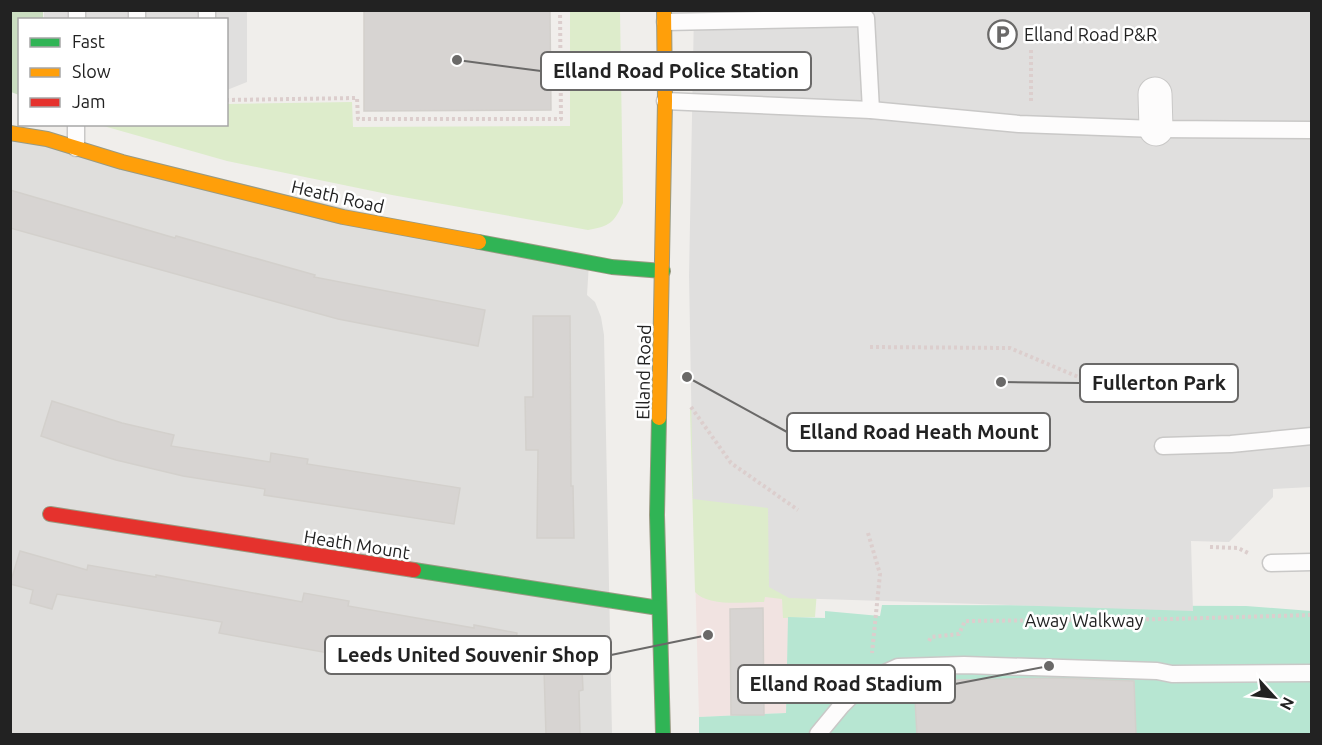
<svg xmlns="http://www.w3.org/2000/svg" width="1322" height="745" font-family="Ubuntu,sans-serif">
<style>
.residential{fill:#dfdedc}
.commercial{fill:#f1e3e1}
.grass{fill:#ddeccb}
.forest{fill:#cbdec1}
.pitch{fill:#b7e6d2}
.parking{fill:#e0dfde}
.building{fill:#d7d4d2;stroke:#d3d0cc;stroke-width:1.5}
.lines{fill:none;stroke-linecap:round;stroke-linejoin:round}
.lane-casing{stroke:#c9c8c7;stroke-width:19}
.street-casing{stroke:#c9c8c7;stroke-width:35}
.fast-casing{stroke:#999a82;stroke-width:16}
.slow-casing{stroke:#999a82;stroke-width:16}
.jam-casing{stroke:#999a82;stroke-width:16}
.path{stroke:#dccecd;stroke-width:4;stroke-dasharray:3 3;stroke-linecap:butt}
.lane{stroke:#fdfcfc;stroke-width:16}
.street{stroke:#fdfcfc;stroke-width:33}
.fast{stroke:#30b455;stroke-width:14}
.slow{stroke:#ff9f0a;stroke-width:14}
.jam{stroke:#e5322d;stroke-width:14}
.labels{text-anchor:middle;dominant-baseline:central;stroke-width:5;stroke-linejoin:round;paint-order:stroke}
.poi-label{font-size:18px;fill:#222;stroke:#fff;text-anchor:start}
.street-label{font-size:18px;fill:#222;stroke:#fff}
.leader{fill:none;stroke:#6a6968;stroke-width:2}
.callout-dot{fill:#6a6968;stroke:#fff;stroke-width:2}
.callout{fill:#fff;stroke:#6a6968;stroke-width:2}
.callout-label{font-size:20px;text-anchor:middle;font-weight:bold;fill:#222}
</style>
<rect width="100%" height="100%" fill="#f0eeeb"/>
<path class="residential" d="M10 133 589 263 587 295 595 302 601 317 604 335 612 734H11Z"/>
<path class="commercial" d="M693 499 789 598 786 713 699 717Z"/>
<g class="grass">
<path d="M570 11H620L623 203C614 223 610 226 588 230L392 195 227 161 100 125 226 124 227 104 352 102 353 127 570 126Z"/>
<path d="M693 407 766 484 817 591 815 617 783 618 782 599 765 597 764 602C745 602 708 607 695 592L690 410Z"/>
</g>
<path class="forest" d="M10 11H43V19L20 20 19 95 11 92Z"/>
<path class="pitch" d="M882 605 1246 606 1311 611V734H699V717L786 713 788 617 825 618V611L880 616Z"/>
<g class="parking">
<path d="M44 10 247 11V82L227 90 226 20H44Z"/>
<path d="M694 11H1311V487L1273 489V497L1229 542 1191 541 1193 611 789 598 769 587 768 508 693 499 689 276Z"/>
</g>
<g class="building">
<path d="M364 10H550L551 110 364 111Z"/>
<path d="M10 190 175 238 176 236 315 275 314 277 485 310 478 346 338 319 10 228Z"/>
<path d="M533 316H570L571 486H573L574 538H537L538 450H526L525 397H533Z"/>
<path d="M52 401 122 423 174 435 171 446 270 462 271 453 308 459 307 464 460 488 454 524 264 495 265 489 183 476 116 460 67 445 41 436Z"/>
<path d="M20 551 87 570 88 565 156 577V575L302 602 304 593 349 601 348 606 474 628V625L517 633 511 669 342 638 339 655 219 633 222 622 57 594 52 609 30 603 33 590 10 584Z"/>
<path d="M763 608 764 715H731L730 609Z"/>
<path d="M582 668 583 690 579 691 580 735H546L544 669Z"/>
<path d="M1056 678 1134 681 1136 735H917L914 681Z"/>
</g>
<g class="lines">
<defs>
<g id="lane">
<path d="M137 10V20"/>
<path d="M207 10V20"/>
<path d="M77 20V10"/>
<path d="M665 22 866 18 871 110"/>
<path d="M665 101 871 110 1019 124 1156 129 1312 130"/>
<path d="M76 148V124"/>
<path d="M1163 446 1231 444 1312 436"/>
<path d="M1271 563 1312 562"/>
<path d="M818 734 842 705 865 682 898 667 964 665 1157 671 1172 674 1312 673"/>
</g>
<path id="street" d="M1155 94 1156 129"/>
<g id="fast">
<path d="M479 242 612 267 663 271"/>
<path d="M659 418 657 515 663 734"/>
<path d="M414 570 659 608"/>
</g>
<g id="slow">
<path d="M10 133 47 139 122 162 343 217 479 242"/>
<path d="M659 418 665 101 664 10"/>
</g>
<path id="jam" d="M50 514 414 570"/>
</defs>
<use href="#lane" class="lane-casing"/>
<use href="#street" class="street-casing"/>
<use href="#fast" class="fast-casing"/>
<use href="#slow" class="slow-casing"/>
<use href="#jam" class="jam-casing"/>
<g class="path">
<path d="M1031 50V103"/>
<path d="M226 100 357 98 358 119H561L560 10"/>
<path d="M870 347 1010 348 1083 379 1161 374"/>
<path d="M691 407 731 463 798 510"/>
<path d="M868 533 880 574 872 653"/>
<path d="M1210 547 1238 548 1250 554"/>
<path d="M929 641 931 637 959 634 965 621 1169 619 1312 615"/>
</g>
<use href="#lane" class="lane"/>
<use href="#street" class="street"/>
<use href="#fast" class="fast"/>
<use href="#slow" class="slow"/>
<use href="#jam" class="jam"/>
</g>
<defs>
<symbol id="parking-ring" viewBox="-11 -11 22 22"><circle r="9.5" fill="#fff" stroke="#6a6968" stroke-width="1.5"/><path d="M-3.5-5.5H1a3.5 3.5 0 0 1 0 7H-1V5.5H-3.5ZM-1-3.4V-.6H.8a1.4 1.4 0 0 0 0-2.8Z" fill="#6a6968"/></symbol>
</defs>
<g fill-rule="evenodd">
<use href="#parking-ring" x="986" y="18" width="33" height="33"/>
</g>
<g class="labels">
<g class="poi-label">
<text x="1024" y="34">Elland Road P&amp;R</text>
</g>
<g class="street-label">
<text transform="translate(338 196) rotate(13)">Heath Road</text>
<text transform="translate(643 372) rotate(-89)">Elland Road</text>
<text transform="translate(357 544) rotate(9)">Heath Mount</text>
<text x="1084" y="620">Away Walkway</text>
</g>
</g>
<path class="leader" d="M457 60L541 71M1001 382L1080 383M687 377L787 432M708 635L611 655M1049 666L955 684"/>
<g class="callout-dot">
<circle cx="457" cy="60" r="6"/>
<circle cx="1001" cy="382" r="6"/>
<circle cx="687" cy="377" r="6"/>
<circle cx="708" cy="635" r="6"/>
<circle cx="1049" cy="666" r="6"/>
</g>
<g class="callout">
<rect x="541" y="52" width="270" height="38" rx="6"/>
<rect x="1080" y="364" width="158" height="38" rx="6"/>
<rect x="787" y="413" width="263" height="38" rx="6"/>
<rect x="325" y="636" width="286" height="38" rx="6"/>
<rect x="738" y="665" width="217" height="38" rx="6"/>
</g>
<g class="callout-label">
<text x="676" y="78">Elland Road Police Station</text>
<text x="1159" y="390">Fullerton Park</text>
<text x="919" y="439">Elland Road Heath Mount</text>
<text x="468" y="662">Leeds United Souvenir Shop</text>
<text x="846" y="691">Elland Road Stadium</text>
</g>
<rect width="1322" height="745" fill="none" stroke="#222222" stroke-width="24"/>
<rect x="18" y="18" width="210" height="108" fill="#ffffff" stroke="#a7a7a7" stroke-width="1.5"/>
<rect x="30" y="38" width="30" height="9" fill="#30b455" stroke="#a7a7a7" stroke-width="1.5"/>
<text x="72" y="48" font-size="18" fill="#222222">Fast</text>
<rect x="30" y="68" width="30" height="9" fill="#ff9f0a" stroke="#a7a7a7" stroke-width="1.5"/>
<text x="72" y="78" font-size="18" fill="#222222">Slow</text>
<rect x="30" y="98" width="30" height="9" fill="#e5322d" stroke="#a7a7a7" stroke-width="1.5"/>
<text x="72" y="108" font-size="18" fill="#222222">Jam</text>
<g transform="translate(1274 697) rotate(117)" stroke="#ffffff" stroke-width="4.5" paint-order="stroke">
<path d="M0-4.5L10 22L0 15L-10 22Z" fill="#222222"/>
<text y="-9" font-size="16" font-weight="bold" text-anchor="middle" fill="#222222">N</text>
</g>
</svg>
